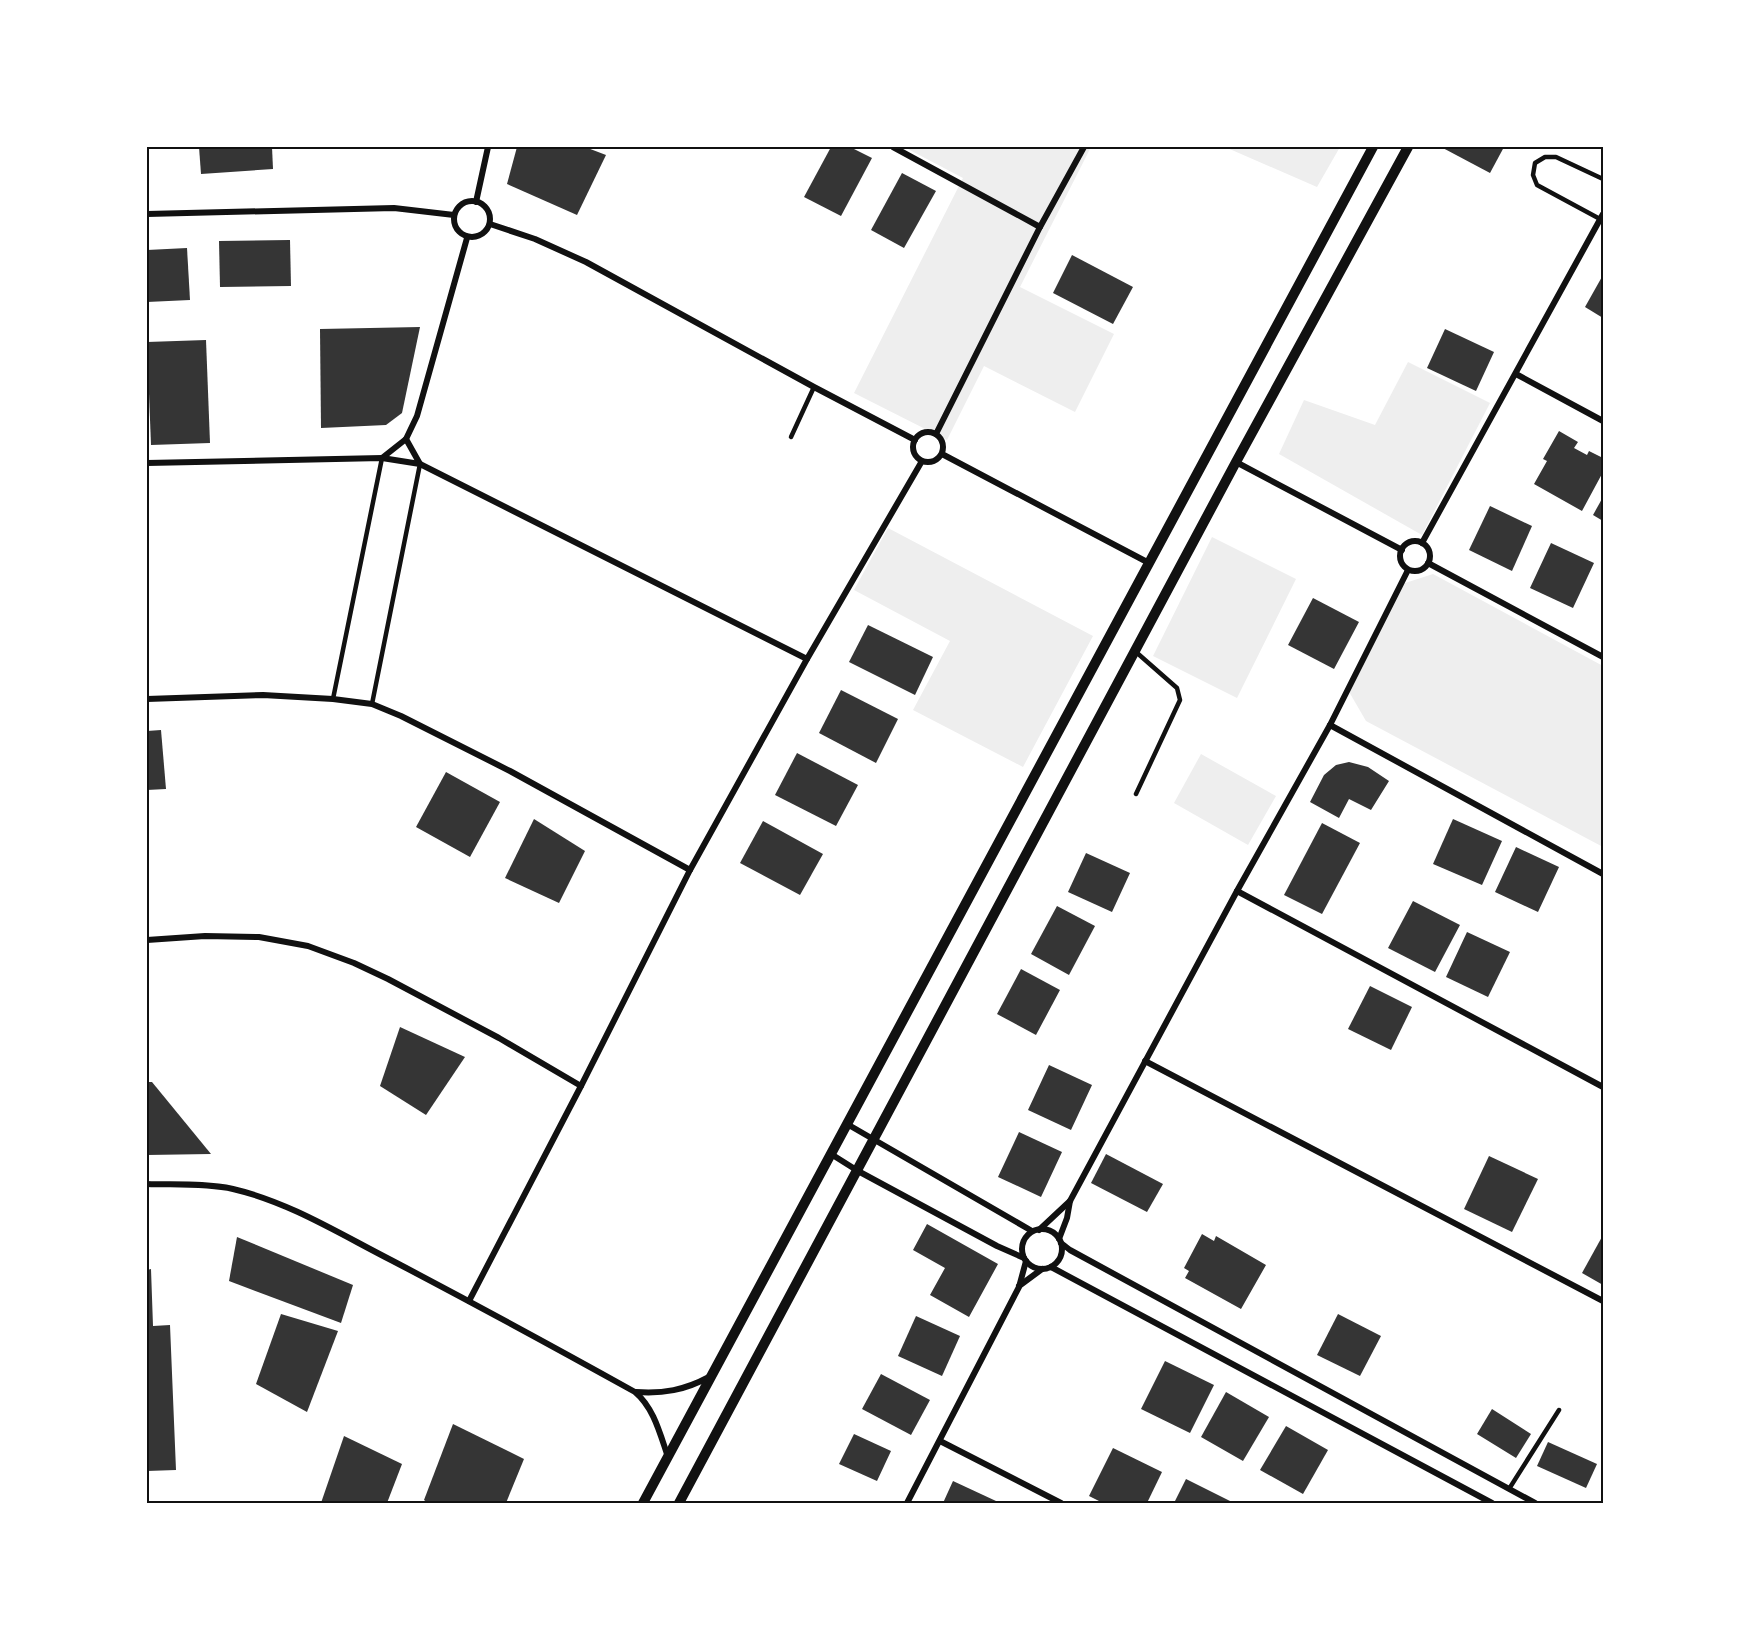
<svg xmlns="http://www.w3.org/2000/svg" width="1750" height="1650" font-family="'Golos Text',sans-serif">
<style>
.green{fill:#eee}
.building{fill:#353535}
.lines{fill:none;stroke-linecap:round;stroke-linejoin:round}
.service{stroke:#111;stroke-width:4.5}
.minor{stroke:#111;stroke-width:6}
.tertiary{stroke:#111;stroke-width:10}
.neatline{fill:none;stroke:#111;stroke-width:2}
</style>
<rect width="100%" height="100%" fill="#fff"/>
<g class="green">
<path d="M904 147H1091L1020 287 1114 334 1075 412 984 366 947 440 854 393 963 178Z"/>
<path d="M1225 147H1340L1317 187Z"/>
<path d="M1408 362 1490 403 1422 535 1279 454 1304 400 1375 425Z"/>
<path d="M888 528 1093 636 1023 767 913 710 950 641 854 590Z"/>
<path d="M1212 537 1296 579 1237 698 1153 656Z"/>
<path d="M1433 574 1603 666V847L1366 721 1348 690 1399 585Z"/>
<path d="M1201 754 1276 796 1248 845 1174 803Z"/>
</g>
<g class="building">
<path d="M199 147H272L273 169 201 174Z"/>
<path d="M517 147H585L606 155 577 215 507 184Z"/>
<path d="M831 147H850L872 158 841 216 804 197Z"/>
<path d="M1441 147H1504L1490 173Z"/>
<path d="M902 173 936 191 904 248 871 230Z"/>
<path d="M290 240 291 286 220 287 219 241Z"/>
<path d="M187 248 190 300 147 302V250Z"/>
<path d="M1072 255 1133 287 1113 324 1053 293Z"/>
<path d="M1603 275V318L1585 307Z"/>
<path d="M420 327 402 413 386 425 321 428 320 329Z"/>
<path d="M1445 329 1494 352 1476 391 1427 368Z"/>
<path d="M206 340 210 443 151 445 147 342Z"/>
<path d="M1559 431 1578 442 1574 448 1587 455 1589 451 1603 458V472L1582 511 1534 484 1547 461 1543 459Z"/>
<path d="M1603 497V521L1593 515Z"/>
<path d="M1490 506 1532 526 1512 571 1469 550Z"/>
<path d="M1551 543 1594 563 1573 608 1530 588Z"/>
<path d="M1313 598 1359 622 1334 669 1288 645Z"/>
<path d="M868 625 933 657 915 695 849 662Z"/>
<path d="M841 690 898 719 876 763 819 733Z"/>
<path d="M161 730 166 789 147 790V731Z"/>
<path d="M797 753 858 785 836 826 775 795Z"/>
<path d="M1349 762 1368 767 1389 781 1371 810 1349 799 1339 818 1310 802 1324 775 1336 765Z"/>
<path d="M446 772 500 802 470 857 416 827Z"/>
<path d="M534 819 585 851 559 903 505 878Z"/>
<path d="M1453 819 1502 841 1482 885 1433 864Z"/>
<path d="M763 821 823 854 800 895 740 863Z"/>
<path d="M1322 823 1360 843 1322 914 1284 895Z"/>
<path d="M1516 847 1559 867 1538 912 1495 892Z"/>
<path d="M1086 853 1130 873 1112 912 1068 892Z"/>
<path d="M1413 901 1460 925 1435 972 1388 948Z"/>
<path d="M1057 906 1095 926 1069 975 1031 954Z"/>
<path d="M1467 932 1510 952 1488 997 1446 977Z"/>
<path d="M1021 969 1060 990 1036 1035 997 1014Z"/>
<path d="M1370 986 1412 1007 1391 1050 1348 1029Z"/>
<path d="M400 1027 465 1057 426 1115 380 1086Z"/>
<path d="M1049 1065 1092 1085 1071 1130 1028 1110Z"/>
<path d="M147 1082H152L211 1154 147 1155Z"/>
<path d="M1019 1132 1062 1152 1041 1197 998 1177Z"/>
<path d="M1106 1154 1163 1184 1147 1212 1091 1183Z"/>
<path d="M1489 1156 1538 1179 1512 1232 1464 1209Z"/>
<path d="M927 1224 998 1264 969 1317 930 1295 945 1268 913 1250Z"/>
<path d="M1202 1234 1214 1241 1216 1236 1266 1265 1241 1309 1185 1278 1189 1271 1184 1268Z"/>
<path d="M1603 1235V1285L1582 1273Z"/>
<path d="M237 1237 353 1285 341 1323 229 1281Z"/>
<path d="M151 1269 153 1326 170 1325 176 1470 147 1471V1270Z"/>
<path d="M281 1314 338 1331 307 1412 256 1384Z"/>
<path d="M1338 1314 1381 1336 1360 1376 1317 1355Z"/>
<path d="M916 1316 960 1336 942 1376 898 1356Z"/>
<path d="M1165 1361 1214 1385 1190 1433 1141 1409Z"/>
<path d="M881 1374 930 1400 911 1435 862 1409Z"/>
<path d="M1226 1392 1269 1417 1243 1461 1201 1437Z"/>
<path d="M1492 1409 1531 1434 1516 1458 1477 1434Z"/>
<path d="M453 1424 524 1459 506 1503H428L424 1500Z"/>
<path d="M1286 1426 1328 1450 1303 1494 1260 1470Z"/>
<path d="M854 1434 891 1451 877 1481 839 1464Z"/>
<path d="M344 1436 402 1464 387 1503H321Z"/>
<path d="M1548 1442 1597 1464 1586 1488 1537 1466Z"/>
<path d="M1113 1448 1162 1472 1147 1503H1103L1089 1496Z"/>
<path d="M1186 1479 1234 1503H1174Z"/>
<path d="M953 1481 996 1501 995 1503H943Z"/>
</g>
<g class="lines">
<g class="service">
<path d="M1600 219 1537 185 1533 175 1535 163 1545 157H1556L1603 179"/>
<path d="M791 437 814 387"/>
<path d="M1136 652 1177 688 1180 700 1136 794"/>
<path d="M333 699 382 458"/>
<path d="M372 704 420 464"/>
<path d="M1509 1489 1559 1410"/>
</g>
<g class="minor">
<path d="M893 147 1040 227"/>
<circle cx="472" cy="219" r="18"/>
<path d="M476 202 488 147"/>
<path d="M147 214 394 208 454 215"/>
<path d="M490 224 535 239 586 262 814 387 915 440"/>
<path d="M1516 374 1603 421"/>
<circle cx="928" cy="447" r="15"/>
<path d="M936 434 1040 227 1084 147"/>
<path d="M406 439 420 464"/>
<path d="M942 454 1149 563"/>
<path d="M382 458 406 439 417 416 467 238"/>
<path d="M1236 462 1402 550"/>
<path d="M147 463 382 458 420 464 807 659"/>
<circle cx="1415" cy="556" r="15"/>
<path d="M1422 543 1603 214"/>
<path d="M1428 563 1603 657"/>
<path d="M147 699 263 695 333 699 372 704 401 716 510 771 690 870"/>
<path d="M1330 725 1603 874"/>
<path d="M1237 891 1603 1087"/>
<path d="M147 940 205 936 259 937 308 946 354 963 388 979 499 1038 581 1086"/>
<path d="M1145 1061 1603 1301"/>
<path d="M847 1124 1032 1231"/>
<path d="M831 1154 858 1171 997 1246 1024 1258"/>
<path d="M147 1184C175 1185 205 1183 233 1189 289 1202 340 1234 391 1260 473 1303 554 1347 635 1392 654 1408 660 1434 668 1457"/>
<circle cx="1042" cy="1249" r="20"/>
<path d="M1039 1230 1070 1201"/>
<path d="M1059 1239 1067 1218 1070 1201 1237 891 1330 725 1408 570"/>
<path d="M1061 1243 1070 1250 1535 1503"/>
<path d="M1051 1267 1492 1503"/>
<path d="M1019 1286 1042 1269"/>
<path d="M469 1301 581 1086 690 870 807 659 922 461"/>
<path d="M636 1392C663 1394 685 1390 709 1377"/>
<path d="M940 1441 1061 1503"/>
<path d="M907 1503 1019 1287 1026 1261"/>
</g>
<g class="tertiary">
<path d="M643 1503 1373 147"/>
<path d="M679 1503 1236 462 1408 147"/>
</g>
</g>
<rect width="1750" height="1650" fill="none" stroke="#ffffff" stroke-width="297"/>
<rect x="148" y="148" width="1454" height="1354" class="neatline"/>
</svg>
